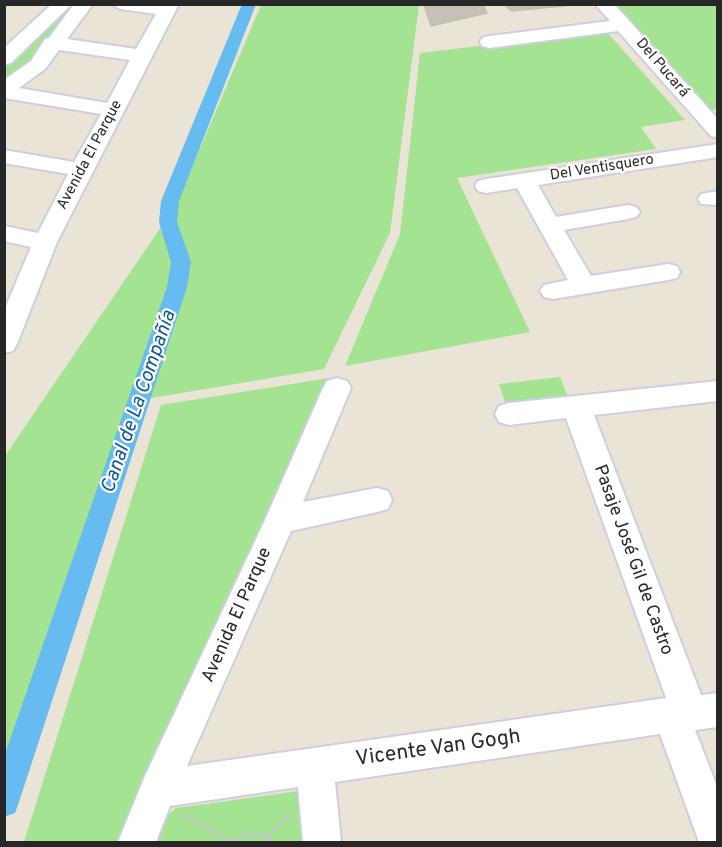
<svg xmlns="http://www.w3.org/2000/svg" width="722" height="847" font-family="Overpass,sans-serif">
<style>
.green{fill:#a3e392}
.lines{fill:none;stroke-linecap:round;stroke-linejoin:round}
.canal{fill:#66bbf0;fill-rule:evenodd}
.building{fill:#c5c1b7;stroke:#c5c0b1;stroke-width:1.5}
.minor-casing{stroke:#cdcee1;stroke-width:4}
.path{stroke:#c7c7c7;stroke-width:4.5;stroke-dasharray:5 4;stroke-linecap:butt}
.minor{fill:#fff;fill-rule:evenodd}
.labels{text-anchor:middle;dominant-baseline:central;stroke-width:4.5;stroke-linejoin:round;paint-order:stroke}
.far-street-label{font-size:15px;fill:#272727;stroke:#fff}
.street-label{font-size:18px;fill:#272727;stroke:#fff}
.water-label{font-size:20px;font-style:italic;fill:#0a5697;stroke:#fff}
.near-street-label{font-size:21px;fill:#272727;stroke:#fff}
</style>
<rect width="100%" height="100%" fill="#eae4d7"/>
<g class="green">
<path d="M261 5H419L390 233 324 369 133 401 5 782V456L176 205Z"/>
<path d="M609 5H717V109L705 111Z"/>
<path d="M62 9 70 12 24 74 5 88V68Z"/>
<path d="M606 31 685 120 641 127 656 149 457 178 530 332 345 366 400 234 420 53Z"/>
<path d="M560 377 572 407 509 414 499 384Z"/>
<path d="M329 378 122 842H24L161 405Z"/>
<path d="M306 790 309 842H152L161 820 176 808Z"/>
</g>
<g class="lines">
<path class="canal" d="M242 4H256L179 201 177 222 191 262 187 287 19 802 15 813 4 817V757L167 287 171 262 159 222 161 201Z"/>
</g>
<g class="building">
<path d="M428 4H483L487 13 431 26 424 5Z"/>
<path d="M503 4H572V5L512 11Z"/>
</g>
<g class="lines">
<defs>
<g id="minor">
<path d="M52 4H72L11 63 4 65V48Z"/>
<path d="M74 4H93L67 39 136 49 156 14 120 9 111 4H179L57 242 17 344 13 351 4 353V311L31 247 4 241V226L38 233 68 174 4 163V150L74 162 101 114 4 98V80L31 61 45 39 49 38ZM59 50 130 60 107 103 19 88 45 69Z"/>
<path d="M595 4H614L718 119V138L711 136 618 31 489 48 482 46 480 42 482 38 489 36 610 21Z"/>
<path d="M718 144V157L538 185 556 217 628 205 636 207 640 212 636 217 628 219 564 230 591 276 668 264 677 266 680 272 677 278 668 280 553 299 544 297 540 291 544 285 568 280 517 188 486 193 478 191 475 186 478 181 486 179Z"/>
<path d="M718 191V205L701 204 698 199 701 194Z"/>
<path d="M337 378 347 381 351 388 303 502 377 488 388 491 392 500 388 509 377 512 291 531 187 766 666 698 566 418 509 425 499 422 495 414 499 406 509 403 718 381V401L594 415 701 695 718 693V727L695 730 718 789V842H699L660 734 335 782 341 842H303L298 787 170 806 156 842H118L145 776 265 520 323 388 327 381Z"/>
</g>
</defs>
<use href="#minor" class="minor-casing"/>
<g class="path">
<path d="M183 814 231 842"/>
<path d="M267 838 291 812"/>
<path d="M234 842C246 832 259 829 270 842"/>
</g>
<use href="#minor" class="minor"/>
</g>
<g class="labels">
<g class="far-street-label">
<text transform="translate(662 68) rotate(49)">Del Pucará</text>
<text transform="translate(90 155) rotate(-62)">Avenida El Parque</text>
<text transform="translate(602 168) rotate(-9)">Del Ventisquero</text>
</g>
<g class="street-label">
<text transform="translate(633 560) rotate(70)">Pasaje José Gil de Castro</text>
<text transform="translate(237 615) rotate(-66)">Avenida El Parque</text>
</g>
<g class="water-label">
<text transform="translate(139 402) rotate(-71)">Canal de La Compañía</text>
</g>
<g class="near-street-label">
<text transform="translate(438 748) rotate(-8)">Vicente Van Gogh</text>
</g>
</g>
<rect width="722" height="847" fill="none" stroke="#272727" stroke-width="12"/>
</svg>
